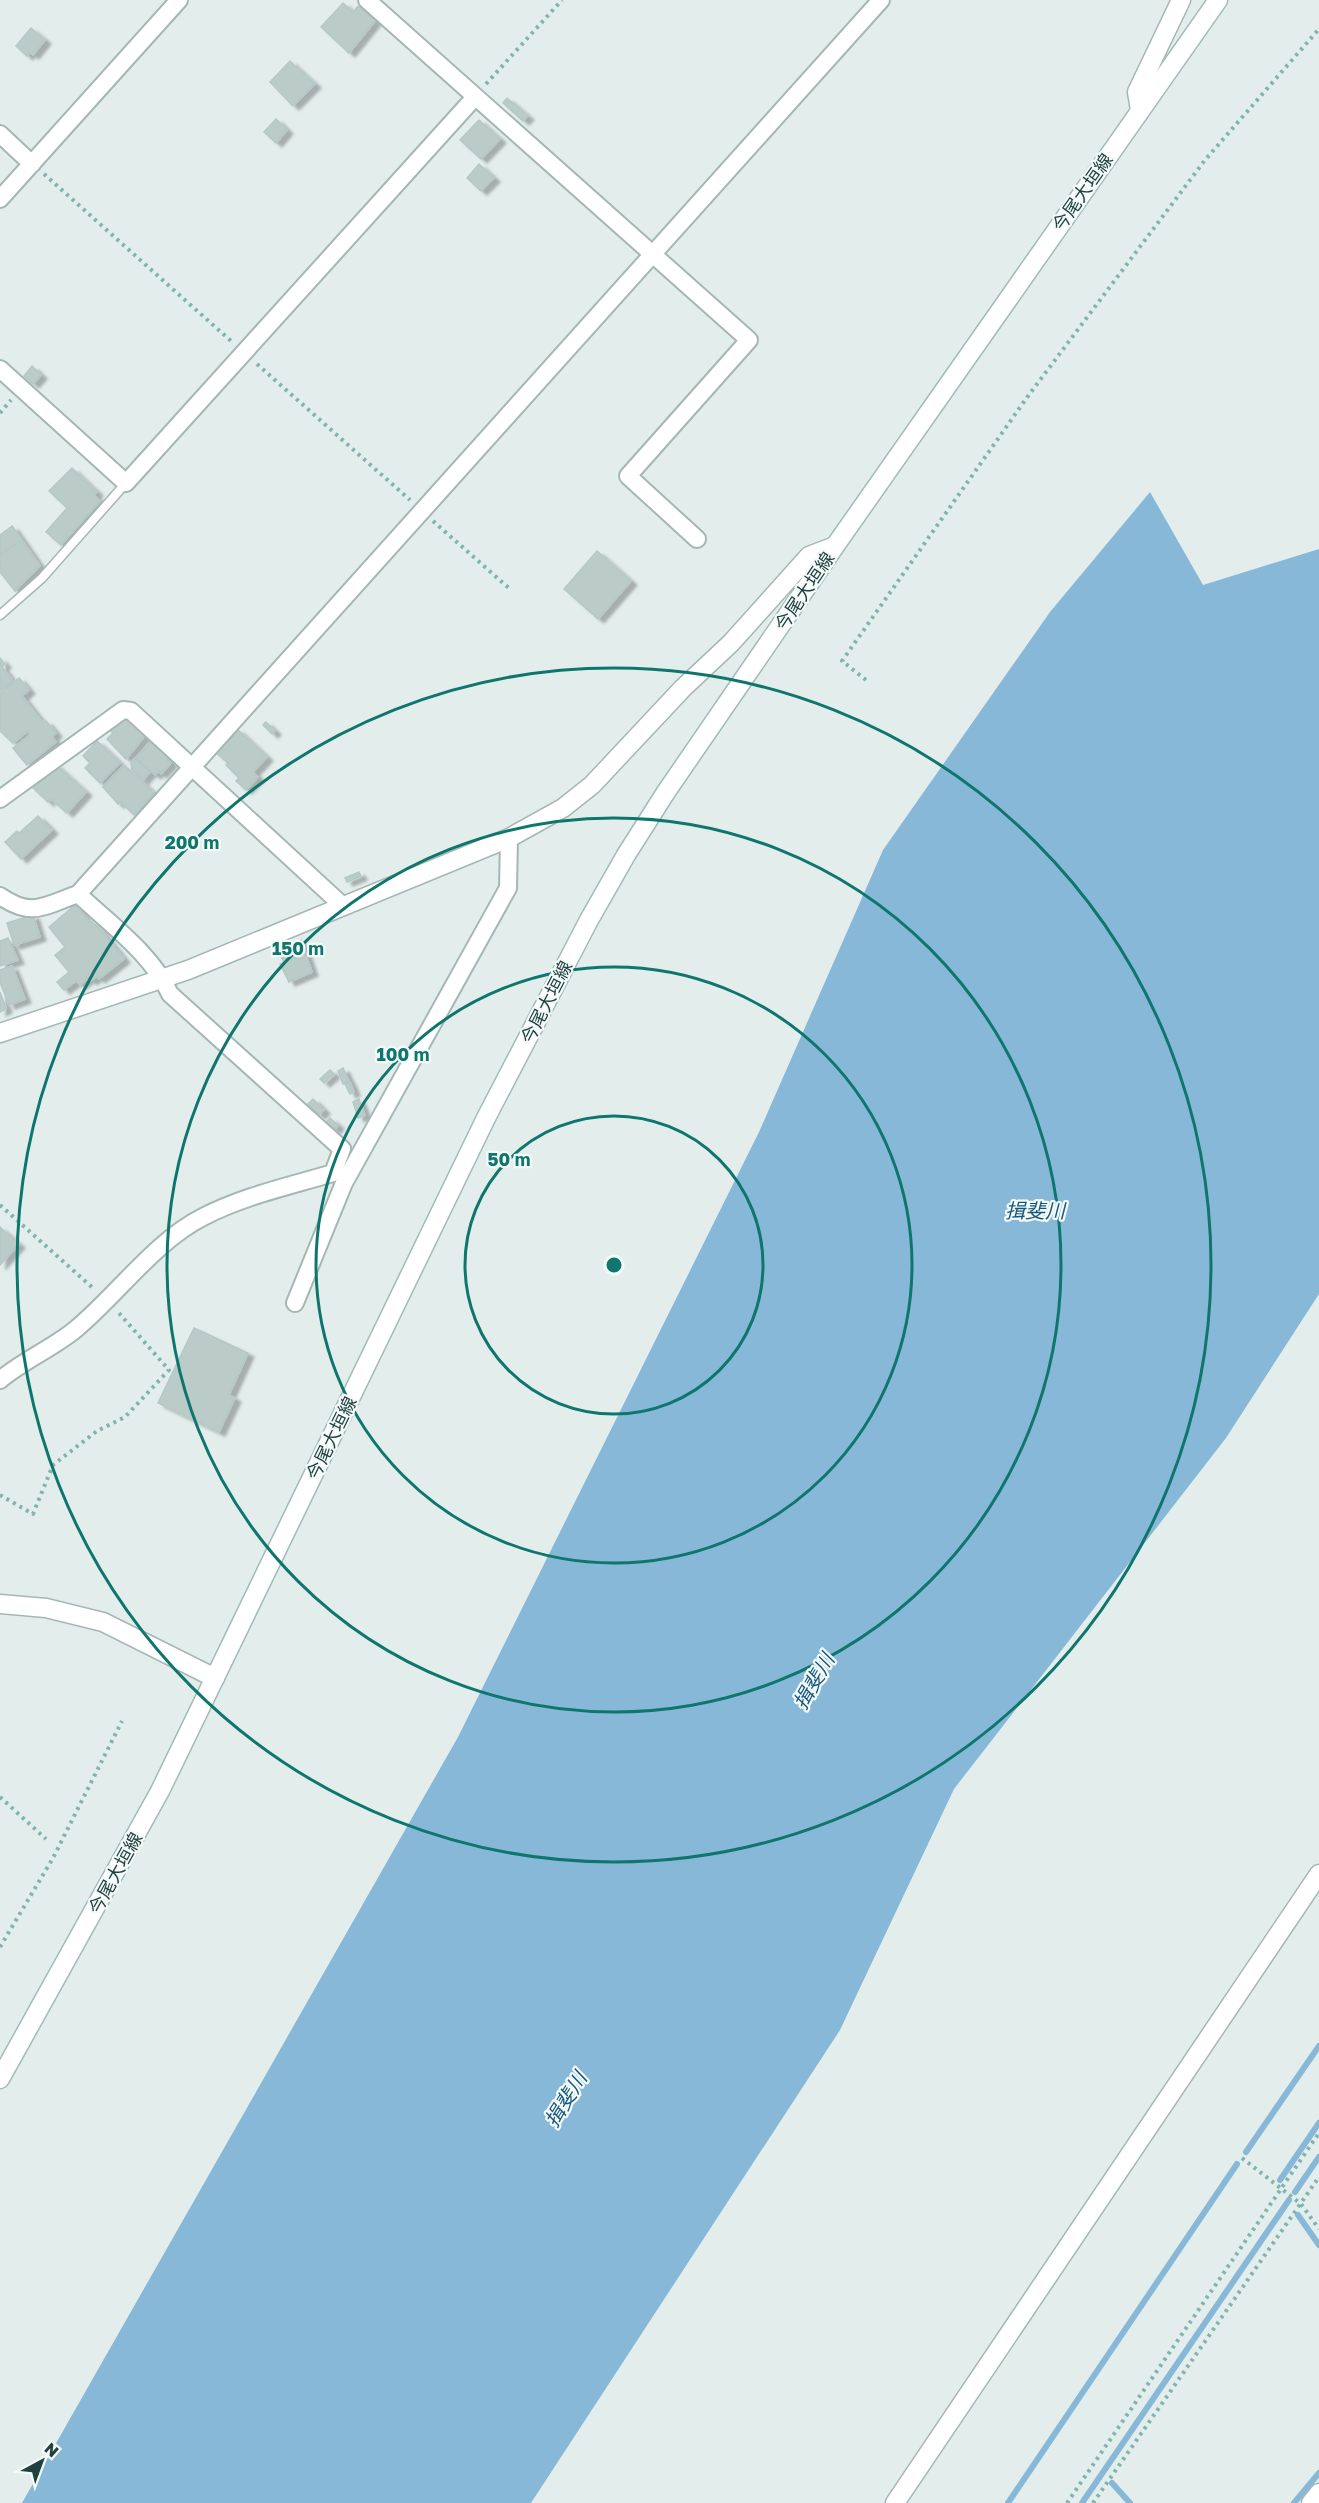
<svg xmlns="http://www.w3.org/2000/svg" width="1319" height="2503" font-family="'Golos Text','Noto Sans JP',sans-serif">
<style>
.water{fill:#87b8d7}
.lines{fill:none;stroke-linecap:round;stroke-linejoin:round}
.stream{stroke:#87b8d7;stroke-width:6}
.building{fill:#bbccc8;stroke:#b5c8c5;stroke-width:1.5;filter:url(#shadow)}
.service-casing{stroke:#a5b7b5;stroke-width:11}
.minor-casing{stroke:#a5b7b5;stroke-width:20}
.tertiary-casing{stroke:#a5b7b5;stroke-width:21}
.secondary-casing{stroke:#a0bbb8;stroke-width:21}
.path{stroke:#81b4af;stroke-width:4;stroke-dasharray:3 4.5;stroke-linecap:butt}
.service{stroke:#fff;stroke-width:8}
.minor{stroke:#fff;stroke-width:16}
.tertiary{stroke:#fff;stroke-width:18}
.secondary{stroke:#fff;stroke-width:18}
.ring{fill:none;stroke:#0f766e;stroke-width:3}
.labels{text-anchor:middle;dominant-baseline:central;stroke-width:4.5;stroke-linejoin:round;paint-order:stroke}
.street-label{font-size:18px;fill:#214140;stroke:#f4faf8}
.water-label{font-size:20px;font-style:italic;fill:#165782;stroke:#f4faf8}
.centre{fill:#0f766e;stroke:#f4faf8;stroke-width:3}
.ring-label{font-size:18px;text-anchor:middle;font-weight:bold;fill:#0f766e;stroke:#f4faf8;stroke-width:4.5;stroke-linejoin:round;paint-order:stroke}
</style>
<defs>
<filter id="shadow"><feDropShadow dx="6" dy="4" stdDeviation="1.5" flood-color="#0004"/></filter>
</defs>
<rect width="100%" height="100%" fill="#e3eeec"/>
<path class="water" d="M1150 492 1203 585 1319 549V1294L1226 1438 954 1789 840 2030 531 2503H22L458 1737 759 1132 883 850 1050 612Z"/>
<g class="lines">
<g class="stream">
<path d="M1246 2152 1319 2046"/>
<path d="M1280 2180 1319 2123"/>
<path d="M1295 2192 1319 2157"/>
<path d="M1298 2215 1319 2245"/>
<path d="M1112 2483 1130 2503"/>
<path d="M1008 2503 1237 2164"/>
<path d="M1082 2503 1289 2200"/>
<path d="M1294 2503 1319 2473"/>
</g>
</g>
<g class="building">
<path d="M343 3 353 12 358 6 375 21 349 53 321 27Z"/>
<path d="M31 28 45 40 33 55 29 52 27 56 16 46Z"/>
<path d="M290 61 315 84 293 106 270 82Z"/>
<path d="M507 98 528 116 523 121 503 103Z"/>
<path d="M276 119 287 130 276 143 264 132Z"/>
<path d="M479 120 500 139 481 159 460 140Z"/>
<path d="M479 164 494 178 481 191 467 178Z"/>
<path d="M32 366 41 375 33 384 24 376Z"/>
<path d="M72 468 97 492 94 495 100 501 61 545 46 532 67 508 49 491Z"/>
<path d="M12 526 22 540 0 555V535Z"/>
<path d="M22 540 40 566 15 591 0 572V555Z"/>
<path d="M597 551 631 581 598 619 564 589Z"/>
<path d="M0 658 5 664 2 667 13 681 0 691Z"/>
<path d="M19 678 29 690 22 696 43 723 46 721 56 733 52 737 56 742 27 765 13 748 30 735 28 731 13 743 0 731V693Z"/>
<path d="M129 715 148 732 126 759 107 739 113 733 109 729 118 719 122 723Z"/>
<path d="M266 722 275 731 272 734 263 725Z"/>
<path d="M237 729 267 757 253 772 258 777 246 790 236 781 239 778 226 765 228 763 215 752Z"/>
<path d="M153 739 170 755 167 759 171 763 161 774 158 771 155 775 136 758Z"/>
<path d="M97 741 120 763 100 783 85 768 90 763 83 756Z"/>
<path d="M135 758 150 772 143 780 132 770 131 763Z"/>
<path d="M55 764 86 792 67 813 51 799 48 802 33 788Z"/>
<path d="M124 765 154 793 134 815 121 802 118 804 103 787Z"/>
<path d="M38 816 52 830 21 859 5 842 17 831 19 833Z"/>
<path d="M359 872 361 876 347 882 345 878Z"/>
<path d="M75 905 89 922 91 921 99 928 124 959 99 979 97 976 91 981 89 978 80 985 76 981 64 990 57 982 69 972 55 955 65 947 49 927Z"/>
<path d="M33 915 40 937 14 945 7 923Z"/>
<path d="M8 938 18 960 0 966V941Z"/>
<path d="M301 940 312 972 289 982 280 964 284 962 278 951Z"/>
<path d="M12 966 25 999 9 1005 0 982V970Z"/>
<path d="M0 992 6 1009 0 1012Z"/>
<path d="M343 1068 349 1081 343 1084 338 1071Z"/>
<path d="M330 1070 334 1074 324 1083 320 1079Z"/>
<path d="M350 1082 354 1092 350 1094 345 1084Z"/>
<path d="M313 1099 324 1110 319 1115 308 1104Z"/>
<path d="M359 1099 365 1115 358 1118 353 1102Z"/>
<path d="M330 1118 338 1125 334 1130 326 1122Z"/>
<path d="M0 1227 19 1244 0 1265Z"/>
<path d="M194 1328 248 1353 229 1395 235 1398 219 1432 158 1403Z"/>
</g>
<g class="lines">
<defs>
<path id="service" d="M0 615 42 578 126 483"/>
<g id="minor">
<path d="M367 0 749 340 628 476 697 539"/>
<path d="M0 134 32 164"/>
<path d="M0 199 179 0"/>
<path d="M0 369 126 483 475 97"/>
<path d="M0 799 123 710 131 711 343 906"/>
<path d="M0 896C32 918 44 906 78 894L881 0"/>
<path d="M295 1303 344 1183 508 888 509 838"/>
<path d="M0 1380C24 1360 53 1348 76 1329 118 1294 155 1241 203 1217 243 1196 290 1186 333 1173L342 1149 170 994C152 954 110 924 78 894"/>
</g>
<g id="tertiary">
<path d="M1140 110 1137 92 1181 0"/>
<path d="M0 1033 188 970 509 838 563 808 592 785 683 688 731 643 809 556 835 546"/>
<path d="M0 1604 46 1608 103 1622 215 1678"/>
<path d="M895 2503 1319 1874"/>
<path d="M1311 2503 1319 2493"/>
</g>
<path id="secondary" d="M0 2079 160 1791 486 1118 589 920 626 855 666 792 835 546 1218 0"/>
</defs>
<use href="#service" class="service-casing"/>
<use href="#minor" class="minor-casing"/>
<use href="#tertiary" class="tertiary-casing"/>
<use href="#secondary" class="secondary-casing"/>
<g class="path">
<path d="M486 84 562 0"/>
<path d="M44 174 231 341"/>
<path d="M257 364 410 500"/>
<path d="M0 413 11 400"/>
<path d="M433 521 511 590"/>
<path d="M866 680 842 661 1028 396 1205 160 1319 29"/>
<path d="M0 1205 93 1288"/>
<path d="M0 1495 33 1514 53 1465 97 1431 125 1417 169 1370 118 1312"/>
<path d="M0 1797 46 1839"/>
<path d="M0 1947 53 1858 122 1721"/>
<path d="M1242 2158 1301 2204 1319 2229"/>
<path d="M1067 2503 1319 2133"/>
<path d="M1093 2503 1319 2177"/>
</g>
<use href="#service" class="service"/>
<use href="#minor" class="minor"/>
<use href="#tertiary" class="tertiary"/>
<use href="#secondary" class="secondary"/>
</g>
<g class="ring">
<circle cx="614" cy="1265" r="149"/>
<circle cx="614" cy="1265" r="298"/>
<circle cx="614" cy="1265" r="447"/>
<circle cx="614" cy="1265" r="597"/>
</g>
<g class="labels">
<g class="street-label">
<text transform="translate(1082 192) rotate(-55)">今尾大垣線</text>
<text transform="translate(804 591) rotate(-56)">今尾大垣線</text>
<text transform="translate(546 1002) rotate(-63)">今尾大垣線</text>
<text transform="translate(331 1438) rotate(-64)">今尾大垣線</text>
<text transform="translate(115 1873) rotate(-61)">今尾大垣線</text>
</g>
<g class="water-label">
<text x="1035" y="1210">揖斐川</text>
<text transform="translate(813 1681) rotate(-60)">揖斐川</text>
<text transform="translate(565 2099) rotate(-58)">揖斐川</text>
</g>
</g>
<circle cx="614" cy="1265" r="9" class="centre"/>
<g class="ring-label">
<text x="192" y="849">200 m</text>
<text x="298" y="955">150 m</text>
<text x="403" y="1061">100 m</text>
<text x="509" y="1166">50 m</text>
</g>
<g transform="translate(42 2461) rotate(41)" stroke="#f4faf8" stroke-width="4.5" paint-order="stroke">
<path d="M0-4.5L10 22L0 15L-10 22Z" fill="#214140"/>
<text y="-9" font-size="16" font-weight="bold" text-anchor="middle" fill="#214140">N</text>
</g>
</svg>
